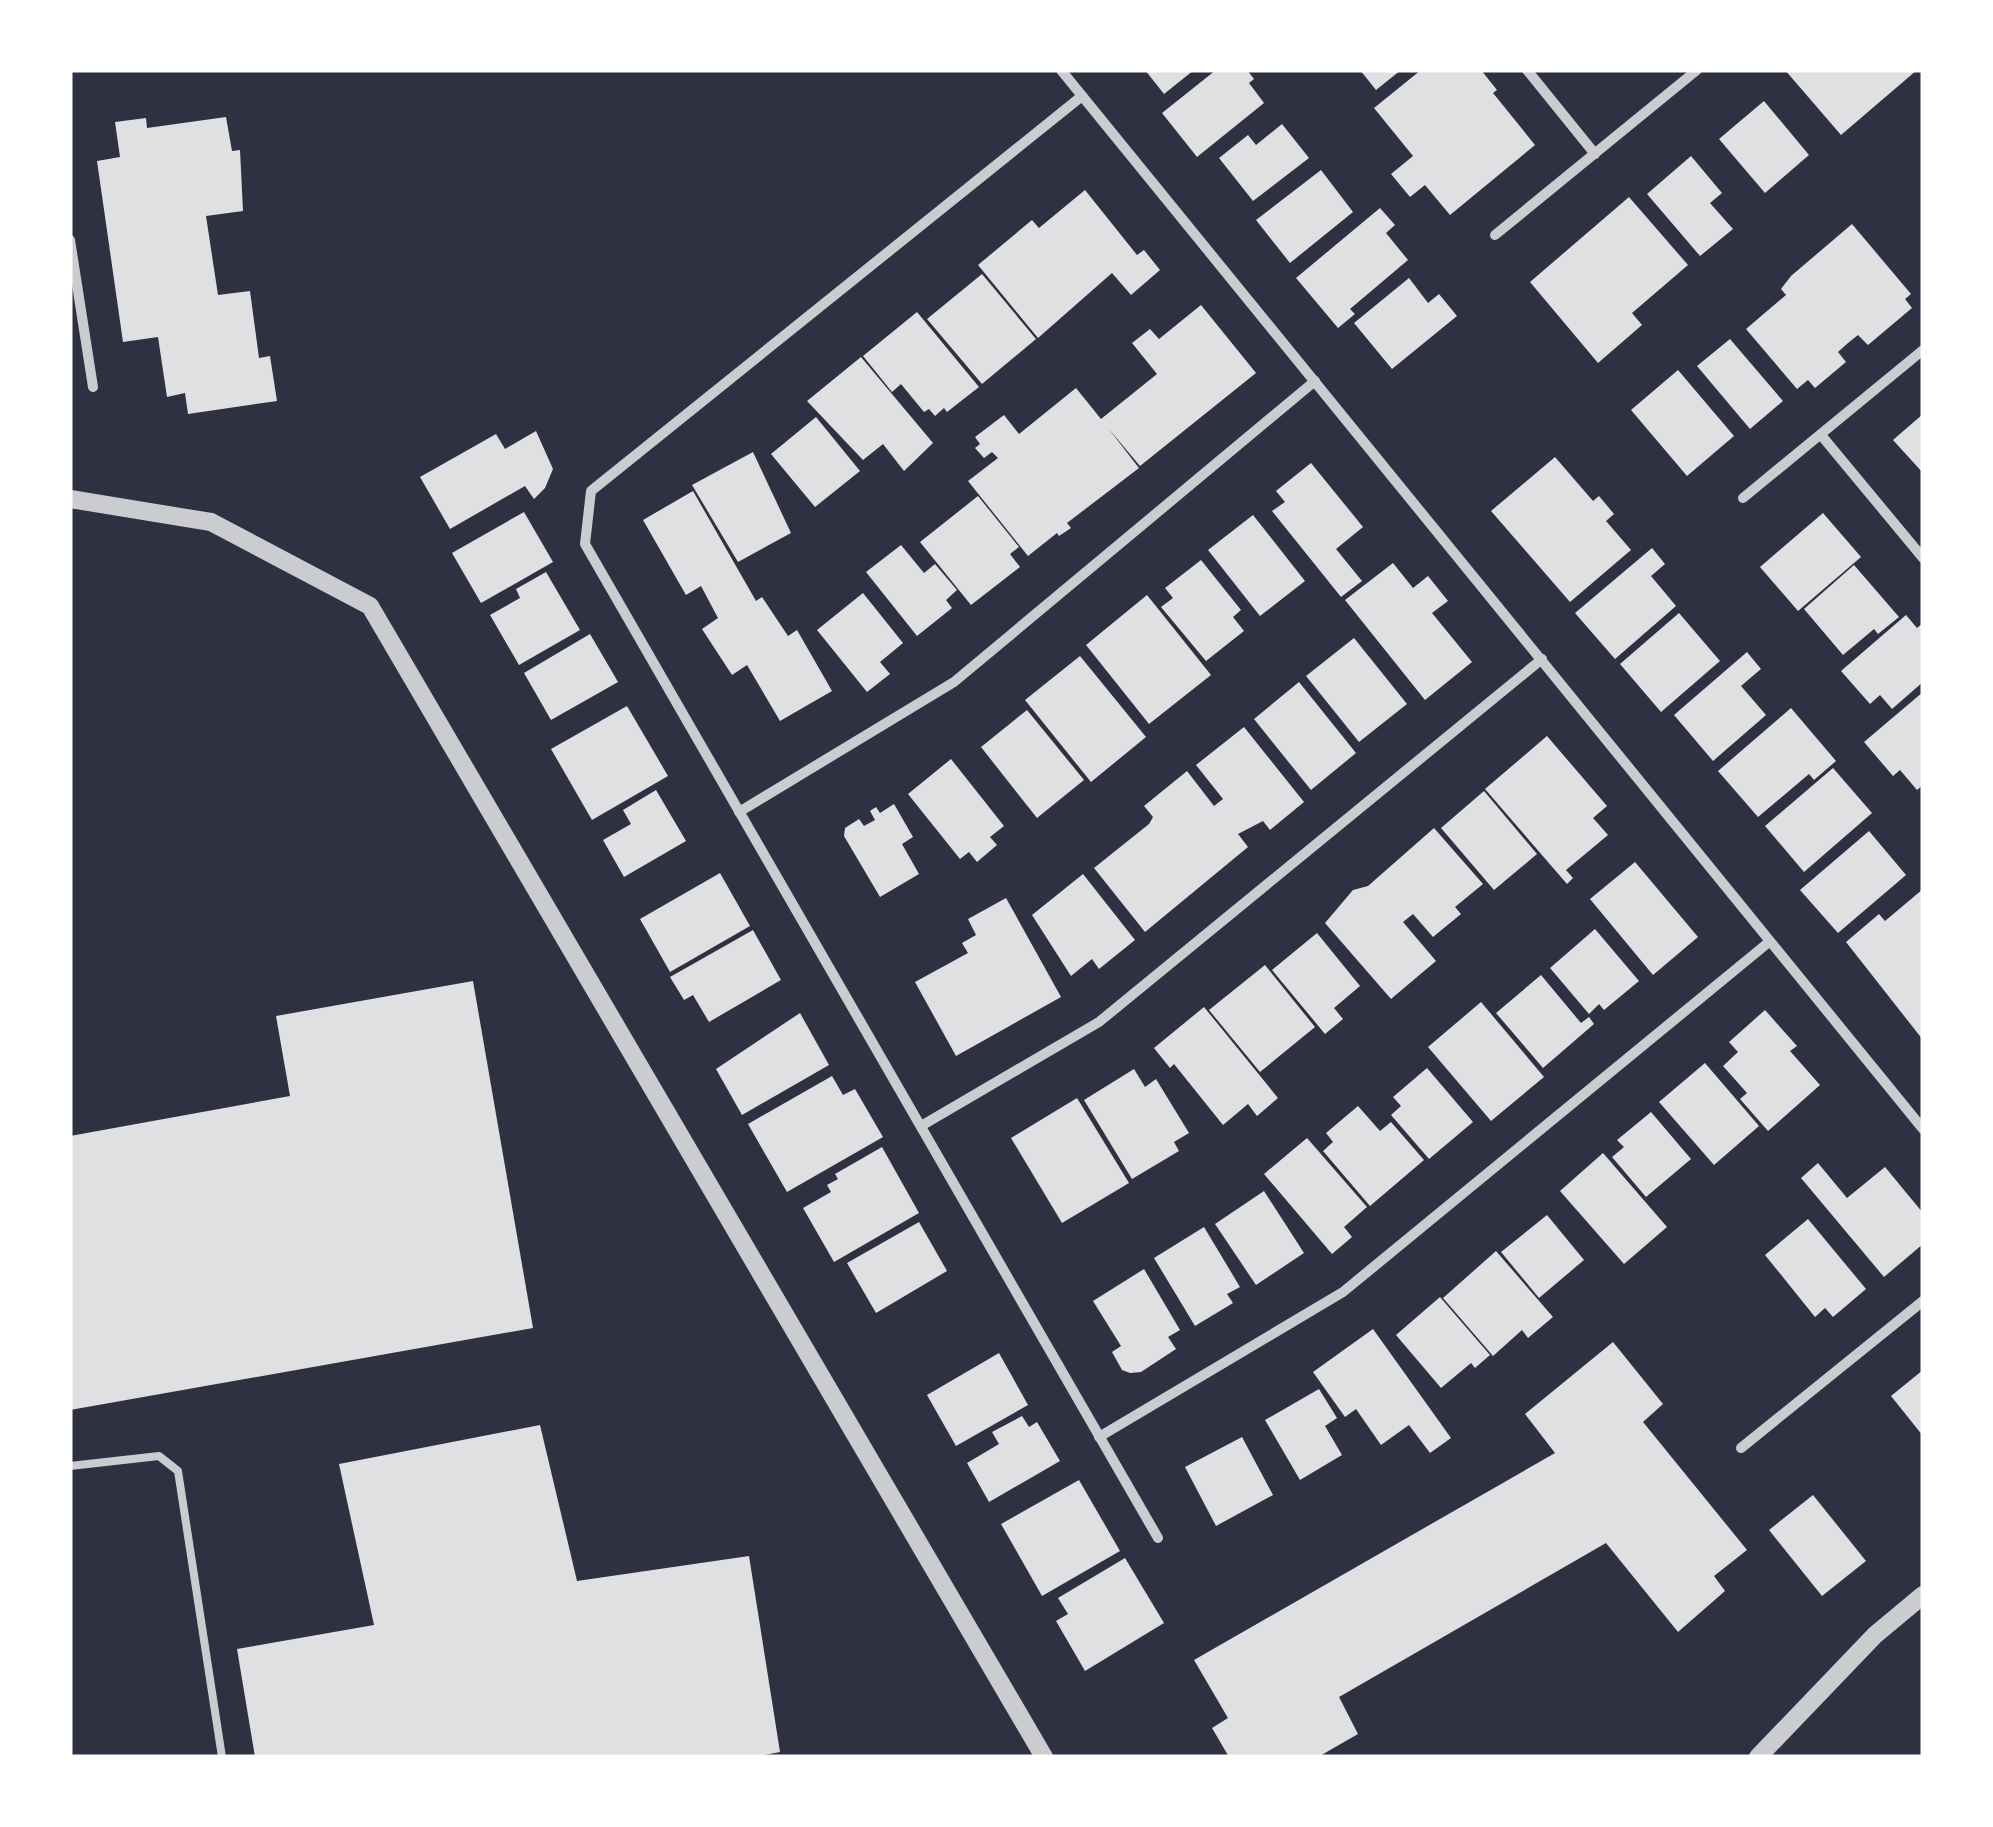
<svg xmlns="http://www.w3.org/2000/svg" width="1993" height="1827" viewBox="0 0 1993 1827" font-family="Commissioner,sans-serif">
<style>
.building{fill:#e0e0e3}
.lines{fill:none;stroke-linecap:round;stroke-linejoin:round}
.service{stroke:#caccd0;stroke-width:8}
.minor{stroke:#caccd0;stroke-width:10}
.tertiary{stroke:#caccd0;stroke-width:18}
</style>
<rect width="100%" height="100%" fill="#2d3142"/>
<g class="building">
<polygon points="1145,70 1194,70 1164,94"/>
<polygon points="1216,70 1247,70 1254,79 1249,83 1264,103 1197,157 1162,113"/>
<polygon points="1360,70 1401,70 1376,90"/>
<polygon points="1421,70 1481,70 1497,90 1493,93 1535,145 1450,215 1425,185 1410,197 1391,174 1413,156 1374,108"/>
<polygon points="1785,70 1917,70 1841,135"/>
<polygon points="1764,101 1809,155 1765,193 1719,139"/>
<polygon points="226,117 232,151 240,150 243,211 206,216 218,295 250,291 259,358 270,356 277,401 188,414 185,393 167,397 158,337 123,342 97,161 120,157 115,122 146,118 147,128"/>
<polygon points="1282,124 1309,158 1253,201 1219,158 1248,135 1256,145"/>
<polygon points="1691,156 1722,193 1710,203 1733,229 1700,256 1647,194"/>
<polygon points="1321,170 1353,212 1290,263 1256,220"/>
<polygon points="1085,190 1137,255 1144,250 1160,270 1131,295 1112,273 1038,338 978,265 1032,220 1039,228"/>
<polygon points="1629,197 1688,265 1632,313 1642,325 1598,363 1530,282"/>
<polygon points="1380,208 1395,225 1386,233 1408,260 1350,309 1355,314 1338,328 1296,278"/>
<polygon points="1852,224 1911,294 1905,299 1912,308 1868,345 1858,335 1848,343 1838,352 1846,362 1815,388 1808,380 1797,389 1746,329 1786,295 1781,289 1791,276"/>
<polygon points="982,274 1036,339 982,384 927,319"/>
<polygon points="1409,278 1428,303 1439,294 1457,316 1392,369 1354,323"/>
<polygon points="1201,305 1256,373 1140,466 1108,428 1139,468 1067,523 1071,528 1059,536 1057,533 1028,556 968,481 998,458 992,452 984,458 975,448 980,444 975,437 1004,415 1019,434 1076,388 1101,419 1157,374 1132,343 1150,329 1159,339"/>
<polygon points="917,312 979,387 947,412 944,408 935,416 929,409 924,412 901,384 892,392 863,356"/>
<polygon points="1730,339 1783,401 1750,429 1697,366"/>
<polygon points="861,357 933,443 904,471 883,444 863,460 807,401"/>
<polygon points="1678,370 1734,436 1687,476 1631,410"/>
<polygon points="1923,414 1923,473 1893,440"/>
<polygon points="816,417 860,471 815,507 771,454"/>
<polygon points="536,431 553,469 545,488 534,499 525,486 450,529 420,477 496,434 505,449"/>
<polygon points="753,452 791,533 738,562 692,485"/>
<polygon points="1555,457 1593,501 1599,496 1614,514 1606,521 1631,550 1570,602 1491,511"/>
<polygon points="1311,463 1363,527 1336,549 1362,581 1341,597 1272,511 1285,502 1276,491"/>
<polygon points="693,491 756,601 762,597 788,636 797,630 832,691 780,721 747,665 732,675 702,629 718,618 701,586 686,595 643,520"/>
<polygon points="978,496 1019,547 1010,554 1020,567 971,605 920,542"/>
<polygon points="524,512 553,562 481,603 452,553"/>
<polygon points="1823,513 1861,557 1798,611 1760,567"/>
<polygon points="1253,515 1305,581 1260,616 1208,550"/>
<polygon points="901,545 924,573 935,564 957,590 946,600 952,608 917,636 866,572"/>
<polygon points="1652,548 1665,564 1651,576 1676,606 1615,659 1575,613"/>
<polygon points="1201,560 1241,610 1233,617 1244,631 1206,661 1161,607 1173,598 1165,588"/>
<polygon points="1393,563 1413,588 1428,576 1448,601 1432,613 1472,662 1425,700 1345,600"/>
<polygon points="1854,565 1899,617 1878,634 1874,629 1843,655 1804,609"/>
<polygon points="546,572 580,630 519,665 490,615 520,598 516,589"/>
<polygon points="863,593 903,643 880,662 890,674 867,692 817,630"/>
<polygon points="1147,595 1211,675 1149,724 1086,645"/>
<polygon points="1679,613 1720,661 1661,712 1620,664"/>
<polygon points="1906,615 1917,628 1923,623 1923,682 1892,709 1880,695 1870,704 1841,671"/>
<polygon points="590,634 618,682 551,720 524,673"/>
<polygon points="1354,638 1407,704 1359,742 1306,676"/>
<polygon points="1747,652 1761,669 1741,686 1766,715 1713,761 1674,715"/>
<polygon points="1080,656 1146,737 1091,782 1025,700"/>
<polygon points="1299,682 1356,753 1311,790 1254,719"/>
<polygon points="1923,692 1923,785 1917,790 1900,770 1893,776 1864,742"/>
<polygon points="627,706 668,776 592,820 551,749"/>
<polygon points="1791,708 1836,761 1814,780 1809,774 1758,817 1718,771"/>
<polygon points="1027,710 1084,780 1037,818 981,747"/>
<polygon points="1244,727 1304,802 1270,830 1263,821 1238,834 1248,847 1145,932 1094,868 1149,824 1153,817 1144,806 1187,771 1214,806 1223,799 1196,765"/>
<polygon points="1547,736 1607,806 1593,818 1608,835 1566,870 1573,878 1567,884 1485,789"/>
<polygon points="951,759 1004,826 990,837 997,845 977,862 969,852 960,859 908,794"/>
<polygon points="1833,768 1872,813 1804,872 1765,826"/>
<polygon points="656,790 686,841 624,877 603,840 631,824 623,810"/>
<polygon points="1484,791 1537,854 1494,890 1441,828"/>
<polygon points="894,804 913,837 902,844 919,874 880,897 844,836 845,828 859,819 864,826 875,820 870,811 876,807 880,813"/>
<polygon points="1434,828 1483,884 1455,907 1461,914 1433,937 1413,914 1403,922 1436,961 1391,999 1325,923 1353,890 1368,886"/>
<polygon points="1869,831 1906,875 1838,933 1800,890"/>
<polygon points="1635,862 1698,937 1653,975 1590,899"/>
<polygon points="720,873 750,926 670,972 640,919"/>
<polygon points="1083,874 1135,940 1099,969 1092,959 1071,976 1032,915"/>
<polygon points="1923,889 1923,1040 1846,942 1879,914 1885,921"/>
<polygon points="1006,898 1061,997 956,1056 915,982 968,953 962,943 976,935 968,919"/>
<polygon points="1595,929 1639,981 1604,1010 1599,1004 1589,1014 1550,968"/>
<polygon points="753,930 781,980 709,1022 693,995 684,1000 670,977"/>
<polygon points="1317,933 1360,986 1334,1008 1343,1019 1325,1034 1272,970"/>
<polygon points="1265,965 1315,1027 1260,1072 1209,1010"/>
<polygon points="1541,975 1581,1023 1589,1017 1594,1024 1543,1068 1496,1013"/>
<polygon points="473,981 533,1328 70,1410 70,1136 290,1096 276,1016"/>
<polygon points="1481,1002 1544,1077 1491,1121 1428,1047"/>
<polygon points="1204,1007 1278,1098 1257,1116 1248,1104 1223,1125 1174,1064 1170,1068 1154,1048"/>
<polygon points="1765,1010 1797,1046 1790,1051 1820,1085 1768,1131 1740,1099 1747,1093 1723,1066 1738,1052 1729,1042"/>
<polygon points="800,1013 829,1065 742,1115 716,1069"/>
<polygon points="1705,1063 1759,1126 1714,1165 1659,1102"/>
<polygon points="1427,1068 1473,1122 1429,1159 1391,1115 1401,1106 1393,1097"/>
<polygon points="1134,1069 1145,1087 1156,1079 1189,1133 1174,1142 1179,1151 1132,1179 1084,1100"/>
<polygon points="832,1076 843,1095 855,1089 883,1137 787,1192 748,1124"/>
<polygon points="1077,1098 1129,1183 1062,1223 1011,1138"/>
<polygon points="1358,1106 1380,1131 1391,1122 1424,1160 1370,1206 1323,1151 1333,1142 1326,1133"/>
<polygon points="1651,1112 1691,1159 1646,1197 1612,1157 1624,1147 1617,1140"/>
<polygon points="1307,1138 1367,1207 1344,1227 1352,1237 1332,1254 1264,1174"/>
<polygon points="882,1147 919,1213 834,1262 803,1208 831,1192 827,1185 838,1179 835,1174"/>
<polygon points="1603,1153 1667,1227 1624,1264 1560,1191"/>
<polygon points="1818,1163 1847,1198 1885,1167 1923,1213 1923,1244 1884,1277 1801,1178"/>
<polygon points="1264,1191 1304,1253 1256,1285 1215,1224"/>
<polygon points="1547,1215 1584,1260 1539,1298 1501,1252"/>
<polygon points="1808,1219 1866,1289 1833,1317 1825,1308 1815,1317 1765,1255"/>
<polygon points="919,1222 947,1271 876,1313 847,1263"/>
<polygon points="1204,1227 1240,1287 1227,1294 1233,1303 1195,1326 1154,1258"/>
<polygon points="1496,1251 1553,1317 1528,1338 1522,1330 1493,1356 1443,1298"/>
<polygon points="1144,1269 1180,1330 1168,1337 1176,1349 1141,1372 1130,1373 1122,1370 1112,1352 1121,1346 1093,1301"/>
<polygon points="1440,1297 1490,1355 1475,1368 1471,1363 1441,1388 1396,1335"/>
<polygon points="1373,1329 1451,1438 1430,1453 1409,1425 1381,1445 1356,1409 1345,1417 1313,1372"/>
<polygon points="1613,1342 1663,1404 1643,1422 1747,1550 1714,1576 1725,1591 1678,1632 1606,1543 1339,1697 1358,1734 1318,1757 1229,1757 1212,1728 1228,1718 1194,1660 1555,1453 1525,1414"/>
<polygon points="999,1353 1028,1405 956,1446 927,1395"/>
<polygon points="1923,1370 1923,1436 1891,1396"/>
<polygon points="1319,1389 1337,1418 1325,1426 1342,1455 1300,1480 1265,1420"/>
<polygon points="1022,1416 1029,1427 1037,1422 1060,1461 989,1502 967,1463 999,1444 992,1432"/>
<polygon points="540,1425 577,1581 749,1556 780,1752 754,1757 255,1757 237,1649 374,1625 339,1464"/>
<polygon points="1242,1437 1273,1495 1216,1526 1185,1467"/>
<polygon points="1079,1480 1120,1551 1042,1596 1001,1524"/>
<polygon points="1813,1495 1866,1561 1822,1596 1769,1530"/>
<polygon points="1125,1558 1164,1623 1085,1671 1056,1621 1068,1614 1058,1598"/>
</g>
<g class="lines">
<polyline class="service" points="70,1466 159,1456 178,1471 222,1757"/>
<g class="minor">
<polyline points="1061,70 1923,1129"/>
<polyline points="1527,70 1595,154"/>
<polyline points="1082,96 591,491 585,544 1158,1538"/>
<polyline points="1495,235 1697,70"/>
<polyline points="70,240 93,387"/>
<polyline points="1821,435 1923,558"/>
<polyline points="1743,498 1923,350"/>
<polyline points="739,812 954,682 1315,381"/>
<polyline points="921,1126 1099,1022 1542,659"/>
<polyline points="1099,1437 1343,1292 1769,942"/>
<polyline points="1741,1448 1923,1301"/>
</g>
<g class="tertiary">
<polyline points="70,499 211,522 370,606 1044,1757"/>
<polyline points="1758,1757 1875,1635 1923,1595"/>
</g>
</g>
<rect width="1993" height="1827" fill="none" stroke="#ffffff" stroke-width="145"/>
</svg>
